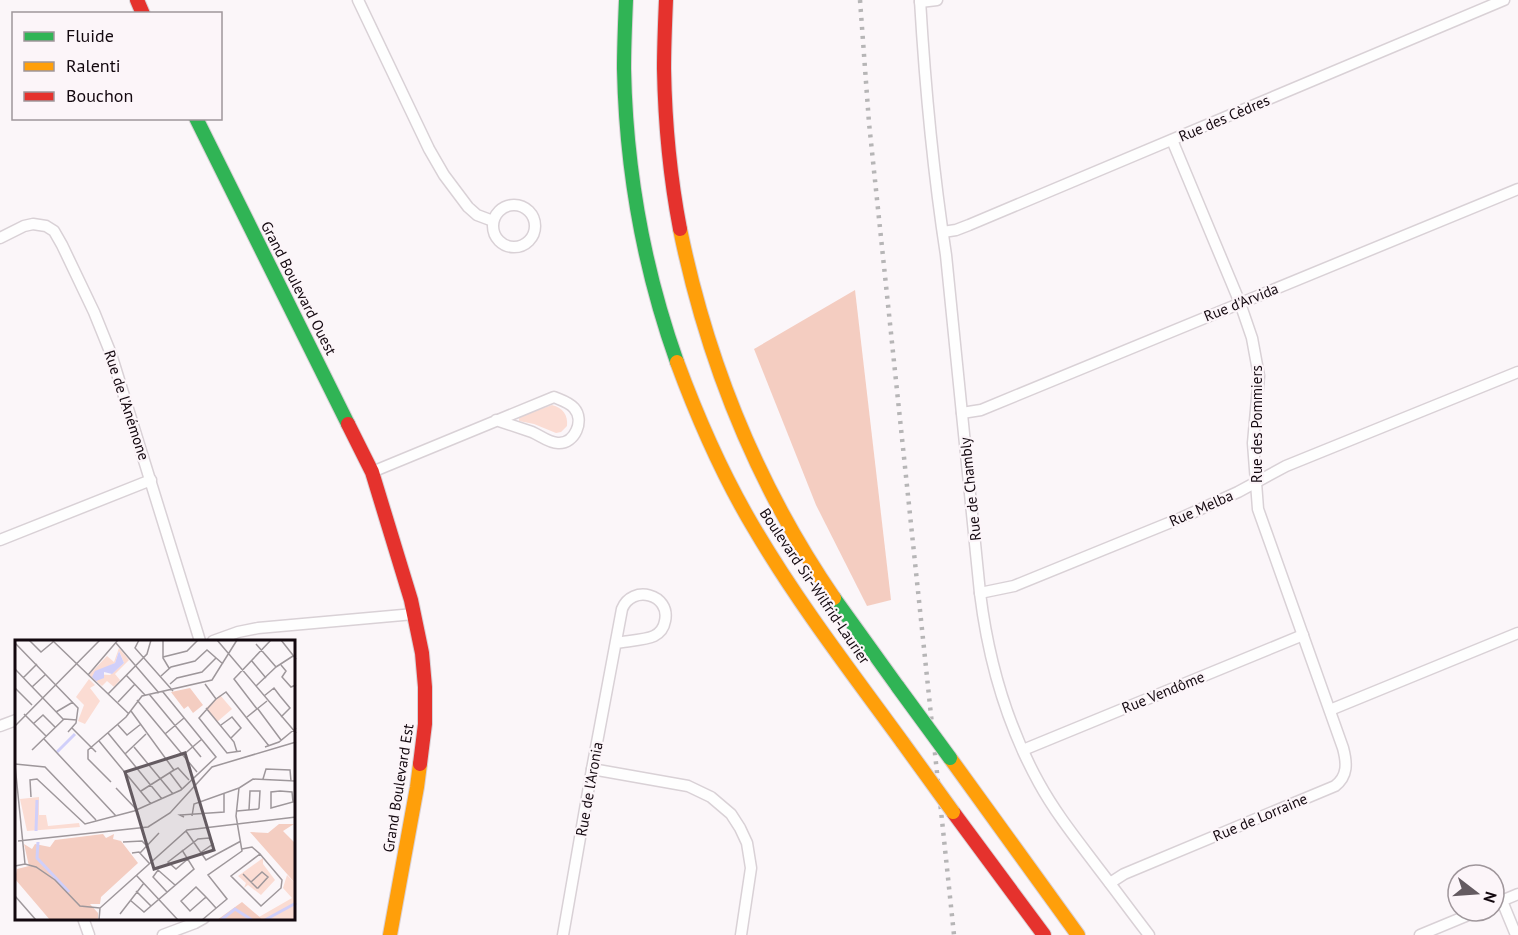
<svg xmlns="http://www.w3.org/2000/svg" width="1518" height="935" viewBox="0 0 1518 935" font-family="'PT Sans',sans-serif">
<style>
.green{fill:#fbdcd3}
.forest{fill:#f4cdc1}
.lines{fill:none;stroke-linecap:round;stroke-linejoin:round}
.street-casing{stroke:#d9d1d6;stroke-width:13}
.fast-casing{stroke:#d9d1d6;stroke-width:16}
.slow-casing{stroke:#d9d1d6;stroke-width:16}
.jam-casing{stroke:#d9d1d6;stroke-width:16}
.street{stroke:#fefefe;stroke-width:10}
.fast{stroke:#30b455;stroke-width:14}
.slow{stroke:#ff9f0a;stroke-width:14}
.jam{stroke:#e5322d;stroke-width:14}
.rail{stroke:#b6b5b6;stroke-width:4.5;stroke-dasharray:3 6;stroke-linecap:butt}
.fast-bridge-casing{stroke:#d9d1d6;stroke-width:16;stroke-linecap:butt}
.slow-bridge-casing{stroke:#d9d1d6;stroke-width:16;stroke-linecap:butt}
.fast-bridge{stroke:#30b455;stroke-width:14}
.slow-bridge{stroke:#ff9f0a;stroke-width:14}
.labels{text-anchor:middle;dominant-baseline:central;stroke-width:4.5;stroke-linejoin:round;paint-order:stroke}
.street-label{font-size:15px;fill:#13080f;stroke:#fcf5f9}
.inset-river{fill:none;stroke:#d0cffa;stroke-width:3}
.inset-road{fill:none;stroke:#9e979b;stroke-width:1.5}
.view{fill:#645b61;fill-opacity:0.15;stroke:#645b61;stroke-width:3}
.inset-edge{fill:none;stroke:#13080f;stroke-width:3}
</style>
<rect width="100%" height="100%" fill="#fbf6f9"/>
<path class="green" d="M 552,405 C 563,408 568,415 567,426 L 561,432 L 556,433 L 534,424 L 519,421 L 519,417 Z"/>
<polygon class="forest" points="855,290 891,600 867,606 816,505 754,349"/>
<g class="lines">
<defs>
<g id="street">
<polyline points="358,0 429,149 444,175 468,207 477,215 493,221"/>
<path d="M 920,0 C 925,85 933,171 946,255 L 980,593 C 988,658 1007,725 1039,783 C 1056,814 1078,841 1099,869 C 1116,891 1132,913 1149,935"/>
<polyline points="920,2 937,0"/>
<circle cx="514" cy="226" r="21"/>
<polyline points="943,232 956,230 969,225 1504,0"/>
<polyline points="0,238 24,226 33,224 46,226 54,231 62,245 94,312 111,354 200,641"/>
<polyline points="962,413 981,410 1518,189"/>
<path d="M 372,472 L 554,397 C 561,400 569,402 574,408 C 585,420 575,444 558,443 C 549,443 541,436 532,432 C 520,428 508,424 496,420"/>
<polyline points="0,540 151,480"/>
<polyline points="980,593 1014,586 1181,518 1238,492 1286,466 1518,372"/>
<polyline points="213,641 238,632 258,628 414,614"/>
<polyline points="1330,710 1518,633"/>
<polyline points="0,726 16,720"/>
<polyline points="1023,750 1303,635"/>
<polyline points="592,769 688,786 711,797 731,814 740,828 747,843 751,868 741,935"/>
<path d="M 1110,883 L 1124,874 L 1335,786 C 1348,776 1347,763 1343,748 L 1258,509 L 1253,443 L 1259,376 L 1252,338 L 1240,303 L 1172,140"/>
<polyline points="1502,901 1516,935"/>
<polyline points="1494,904 1518,894"/>
<polyline points="83,918 89,935"/>
<polyline points="163,935 195,923 204,918"/>
<path d="M 563,935 L 592,769 L 622,609 C 632,584 671,594 665,621 C 664,627 660,633 654,636 C 646,640 626,641 616,643"/>
<polyline points="1420,935 1478,911"/>
</g>
<g id="fast">
<path d="M 626,0 C 625,23 624,46 624,69 C 626,168 644,269 677,362"/>
<polyline points="196,118 348,424"/>
<polyline points="834,598 898,687"/>
</g>
<g id="slow">
<path d="M 680,229 C 707,361 758,487 834,598"/>
<path d="M 677,362 C 698,419 723,476 754,528 C 798,603 852,673 903,743"/>
<polyline points="950,758 1078,935"/>
<polyline points="390,935 417,787 420,764"/>
</g>
<g id="jam">
<polyline points="137,0 143,14"/>
<path d="M 666,0 C 665,23 664,46 664,69 C 665,123 670,177 680,229"/>
<polyline points="348,424 372,472 411,600 422,653 425,687 425,724 420,764"/>
<polyline points="953,812 1044,935"/>
</g>
</defs>
<use href="#street" class="street-casing"/>
<use href="#fast" class="fast-casing"/>
<use href="#slow" class="slow-casing"/>
<use href="#jam" class="jam-casing"/>
<use href="#street" class="street"/>
<use href="#fast" class="fast"/>
<use href="#slow" class="slow"/>
<use href="#jam" class="jam"/>
<polyline class="rail" points="860,0 869,123 954,935"/>
<defs>
<polyline id="fast-bridge" points="898,687 950,758"/>
<polyline id="slow-bridge" points="903,743 953,812"/>
</defs>
<use href="#fast-bridge" class="fast-bridge-casing"/>
<use href="#slow-bridge" class="slow-bridge-casing"/>
<use href="#fast-bridge" class="fast-bridge"/>
<use href="#slow-bridge" class="slow-bridge"/>
</g>
<g class="labels">
<g class="street-label">
<text transform="translate(1224 118) rotate(-23)">Rue des Cèdres</text>
<text transform="translate(299 288) rotate(63)">Grand Boulevard Ouest</text>
<text transform="translate(1241 302) rotate(-22)">Rue d'Arvida</text>
<text transform="translate(127 405) rotate(72)">Rue de l'Anémone</text>
<text transform="translate(1256 424) rotate(-90)">Rue des Pommiers</text>
<text transform="translate(970 489) rotate(-96)">Rue de Chambly</text>
<text transform="translate(1201 508) rotate(-24)">Rue Melba</text>
<text transform="translate(815 586) rotate(56)">Boulevard Sir-Wilfrid-Laurier</text>
<text transform="translate(1163 692) rotate(-22)">Rue Vendôme</text>
<text transform="translate(398 788) rotate(-81)">Grand Boulevard Est</text>
<text transform="translate(589 789) rotate(-80)">Rue de l'Aronia</text>
<text transform="translate(1260 817) rotate(-23)">Rue de Lorraine</text>
</g>
</g>
<g transform="translate(15 640)">
<rect width="280" height="280" fill="#fbf6f9"/>
<path d="M 104,8 L 114,20 L 100,34 L 105,40 L 99,47 L 92,41 L 87,46 L 74,35 L 92,16 L 99,22 ZM 104,11 L 109,23 L 95,35 L 79,34 L 100,23 ZM 74,39 L 80,45 L 75,48 L 85,61 L 70,84 L 63,81 L 69,65 L 61,57 ZM 205,55 L 217,69 L 202,82 L 191,68 ZM 24,157 L 24,175 L 31,175 L 33,186 L 64,183 L 65,187 L 12,191 L 5,159 ZM 248,218 L 248,224 L 260,240 L 246,255 L 233,245 L 229,248 L 231,243 L 223,236 ZM 272,235 L 280,243 L 280,280 L 247,279 L 244,277 L 277,258 L 268,248 Z" fill="#fbdcd3" fill-rule="evenodd"/>
<path d="M 175,48 L 188,65 L 178,73 L 173,66 L 169,69 L 156,52 ZM 264,184 L 279,184 L 268,191 L 280,203 L 280,243 L 235,192 L 253,193 ZM 88,194 L 91,198 L 99,194 L 98,199 L 106,201 L 123,223 L 86,257 L 85,264 L 75,264 L 83,273 L 83,280 L 35,280 L 0,239 L 2,229 L 14,226 L 9,204 L 17,209 L 20,204 L 35,207 L 40,200 ZM 227,262 L 247,279 L 258,280 L 202,280 Z" fill="#f4cdc1"/>
<path d="M 104,11 L 109,23 L 97,34 L 89,32 L 89,38 L 81,41 L 77,37 L 80,31 L 100,23 Z" fill="#d0cffa"/>
<path class="inset-river" d="M 42,112 L 60,94M 21,191 L 22,160M 23,202 L 22,218 L 54,252M 206,280 L 220,269 L 237,280M 250,280 L 281,263"/>
<path class="inset-road" d="M 14,0 L 26,12 L 38,2M 37,0 L 114,74M 124,0 L 120,8 L 158,51M 148,0 L 148,18 L 154,28M 202,0 L 281,93M 266,0 L 281,19M 0,3 L 63,68 L 61,83 L 53,92M 101,3 L 144,53M 148,17 L 172,11 L 183,0M 236,20 L 251,38M 266,25 L 271,31 L 267,37 L 276,47 L 281,45M 261,27 L 278,16M 0,29 L 48,79M 73,35 L 103,0M 111,35 L 130,55M 146,36 L 156,27 L 180,21 L 192,10 L 208,24M 8,38 L 22,24M 155,44 L 162,38 L 187,32 L 201,18M 190,44 L 201,59 L 211,52 L 254,106M 241,46 L 261,27 L 241,4M 17,47 L 31,34M 0,48 L 17,65M 93,54 L 132,14 L 136,0M 134,54 L 186,117M 249,56 L 259,48 L 265,56 L 275,68 L 266,77M 201,59 L 184,78 L 212,113 L 226,111M 122,60 L 182,132M 103,62 L 120,44M 191,68 L 219,102 L 222,112M 242,69 L 219,39 L 256,0M 243,69 L 266,100M 116,71 L 159,130M 41,72 L 58,62M 9,74 L 31,96M 232,77 L 252,61M 18,84 L 28,75 L 40,87M 103,85 L 112,95 L 126,84M 206,85 L 217,77 L 226,88 L 216,98M 0,86 L 85,0M 57,88 L 81,112M 93,93 L 147,159M 150,94 L 169,78M 29,99 L 101,176M 84,101 L 136,164M 119,107 L 158,154M 250,107 L 264,102 L 281,88M 17,110 L 49,79 L 62,80M 110,114 L 131,94M 168,115 L 187,99M 0,124 L 30,127 L 81,180M 0,125 L 10,224M 159,130 L 163,128 L 174,140M 155,133 L 167,149M 248,139 L 251,129 L 275,130 L 276,141M 96,142 L 73,119 L 73,110 L 111,77 L 127,56 L 197,40 L 222,0M 101,148 L 122,170M 126,151 L 159,130M 265,151 L 277,152 L 278,162 L 256,168 L 256,152 ZM 16,157 L 15,140 L 22,139 L 70,184 L 119,171 L 166,150 L 201,117 L 148,52M 221,171 L 222,171 L 243,169 L 244,168 L 245,151 L 235,151 L 234,170M 177,176 L 179,164 L 224,148M 169,177 L 165,175 L 209,172 L 209,153M 171,191 L 191,220 L 226,201M 3,201 L 133,187 L 155,173 L 197,127 L 281,102M 108,202 L 127,201 L 132,206M 227,209 L 237,207 L 245,214 L 216,236 L 246,266 L 266,248 L 267,240 L 245,214M 117,213 L 124,212 L 134,223M 125,213 L 144,193M 174,218 L 161,229 L 153,222 L 183,199 L 194,198 L 198,204 L 185,213M 0,226 L 10,224 L 21,227 L 40,240 L 65,266 L 85,268M 228,234 L 242,248 L 243,248 L 253,237 L 247,232 L 236,242M 121,235 L 163,280M 121,251 L 136,266M 152,252 L 138,237 L 143,230 L 160,245M 0,256 L 21,280M 191,257 L 175,271 L 166,261 L 181,247 L 191,257 L 201,268M 115,260 L 129,272 L 179,229 L 167,210M 105,274 L 129,243M 84,280 L 85,268 L 172,190 L 281,177M 187,280 L 212,259 L 193,235 L 227,211 L 221,176 L 224,148 L 238,139 L 281,141"/>
<path class="view" d="M 170,113 L 199,210 L 139,229 L 110,132 Z"/>
<rect width="280" height="280" class="inset-edge"/>
</g>
<rect x="12" y="12" width="210" height="108" fill="#fcf5f9" stroke="#9f969b" stroke-width="1.5"/>
<rect x="24" y="32" width="30" height="9" fill="#30b455" stroke="#9f969b" stroke-width="1.5"/>
<text x="66" y="42" font-size="18" fill="#13080f">Fluide</text>
<rect x="24" y="62" width="30" height="9" fill="#ff9f0a" stroke="#9f969b" stroke-width="1.5"/>
<text x="66" y="72" font-size="18" fill="#13080f">Ralenti</text>
<rect x="24" y="92" width="30" height="9" fill="#e5322d" stroke="#9f969b" stroke-width="1.5"/>
<text x="66" y="102" font-size="18" fill="#13080f">Bouchon</text>
<g transform="translate(1476 893) rotate(107)"><circle r="28" fill="#fcf5f9" stroke="#9f969b" stroke-width="1.5"/>
<path d="M0-4.5L10 22L0 15L-10 22Z" fill="#645b61"/>
<text y="-9" font-size="16" font-weight="bold" text-anchor="middle" fill="#13080f">N</text>
</g>
</svg>
